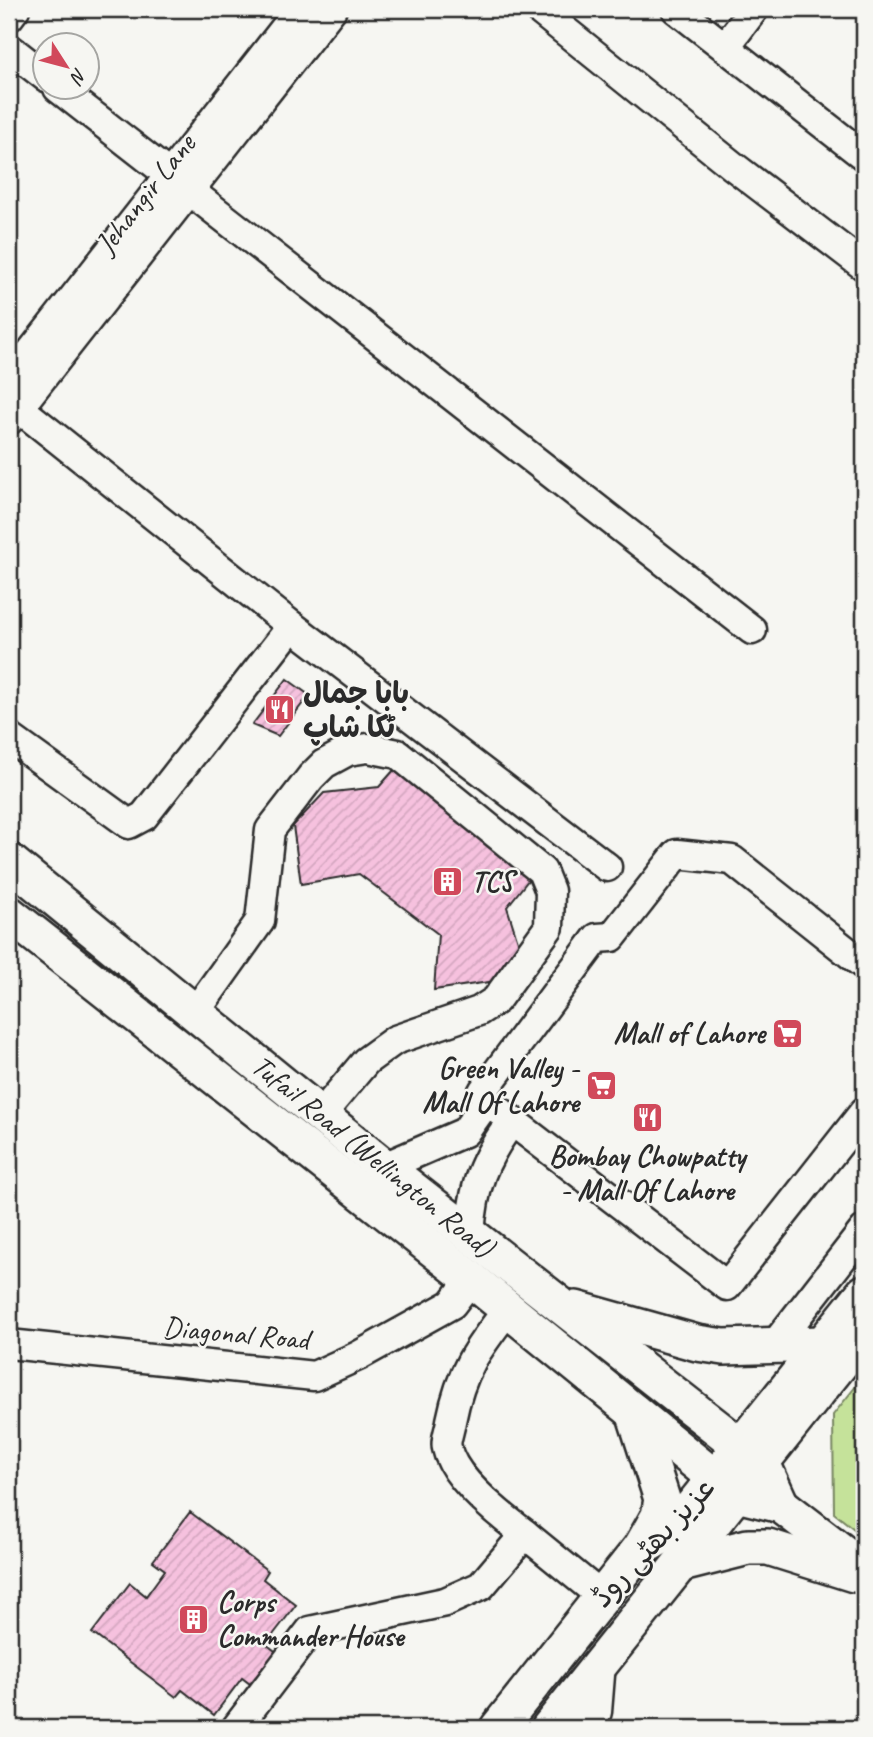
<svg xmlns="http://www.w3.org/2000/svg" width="873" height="1737" viewBox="0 0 873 1737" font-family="Caveat,'Playpen Sans Arabic',sans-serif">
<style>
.green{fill:#c5e29a;stroke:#788662;stroke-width:2}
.building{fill:url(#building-hatch);stroke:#2b2b2b;stroke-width:2}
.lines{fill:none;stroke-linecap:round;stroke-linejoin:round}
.minor-casing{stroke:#2b2b2b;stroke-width:33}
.major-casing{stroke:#2b2b2b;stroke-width:40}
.minor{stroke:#f6f6f2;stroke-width:28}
.major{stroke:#f6f6f2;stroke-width:35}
.labels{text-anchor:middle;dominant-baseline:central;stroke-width:5;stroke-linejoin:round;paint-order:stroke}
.street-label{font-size:30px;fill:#2b2b2b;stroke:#f6f6f2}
.poi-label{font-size:30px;font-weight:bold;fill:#2b2b2b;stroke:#f6f6f2;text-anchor:start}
</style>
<defs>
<pattern id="building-hatch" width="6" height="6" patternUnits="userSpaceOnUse" patternTransform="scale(1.75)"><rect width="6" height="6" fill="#f6c1de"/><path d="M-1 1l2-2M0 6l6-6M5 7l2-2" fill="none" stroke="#d3a6bf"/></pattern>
</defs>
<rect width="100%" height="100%" fill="#f6f6f2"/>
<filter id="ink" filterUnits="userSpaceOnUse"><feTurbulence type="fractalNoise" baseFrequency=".0143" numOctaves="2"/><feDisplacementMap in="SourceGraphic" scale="14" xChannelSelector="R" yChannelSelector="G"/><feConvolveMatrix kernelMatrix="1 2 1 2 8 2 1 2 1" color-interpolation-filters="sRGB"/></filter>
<g filter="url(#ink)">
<polygon class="green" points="864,1376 864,1537 834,1513 833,1415"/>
<g class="building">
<polygon points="287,679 309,695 278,736 252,725"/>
<polygon points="394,770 529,879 507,907 520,948 496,981 434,990 438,934 359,874 301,884 293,826 324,793 379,787"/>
<polygon points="190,1512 268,1571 263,1579 296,1605 266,1644 283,1657 258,1690 242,1678 214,1715 182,1690 176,1697 92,1633 130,1583 146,1596 165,1570 153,1561"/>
</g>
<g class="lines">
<defs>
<g id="minor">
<polyline points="538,9 733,166 864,266"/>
<polyline points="676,9 864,156"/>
<polyline points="9,17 15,9"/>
<polyline points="726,46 754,9"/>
<polyline points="9,48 46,77"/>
<polyline points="58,88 752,630"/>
<polyline points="9,380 300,9"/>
<polyline points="9,400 292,626 607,867"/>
<polyline points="9,420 332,9"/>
<polyline points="9,737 129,824 144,816 292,626"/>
<polyline points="864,965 732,860 677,854 612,937 597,938 483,1091 487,1101 512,1121 727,1286 864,1112"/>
<polyline points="196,1011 260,921 270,830 311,777 324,764 348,751 368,748 398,754 542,871 550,891 549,927 496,1000 479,1011 395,1040 366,1061 320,1116"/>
<polyline points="384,1167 465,1132 487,1101"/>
<path d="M 470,1235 C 473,1186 483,1160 512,1121"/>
<path d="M 508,1309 C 477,1349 461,1370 451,1421 C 450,1429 445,1441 447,1448 C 453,1478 501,1516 525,1534"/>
<polyline points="9,1344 314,1376 358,1356 452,1304 471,1279"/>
<polyline points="773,1347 864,1230"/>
<polyline points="236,1728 310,1631 445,1602 481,1586 525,1534 601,1596"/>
<polyline points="584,1728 597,1712 601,1663"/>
</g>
<g id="major">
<polyline points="9,861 384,1167 762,1463 781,1505"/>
<polyline points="9,914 471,1279 715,1478 737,1494 781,1505 864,1569"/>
<polyline points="576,1309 697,1343 724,1347 822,1344"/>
<polyline points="634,1412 662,1499 659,1516 642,1546"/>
<polyline points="681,1564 748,1547 768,1547 854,1574"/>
<polyline points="498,1728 640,1549 675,1528 864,1293"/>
<polyline points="549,1728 864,1334"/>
</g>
</defs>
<use href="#minor" class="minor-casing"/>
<use href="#major" class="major-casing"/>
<use href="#minor" class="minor"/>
<use href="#major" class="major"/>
</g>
</g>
<defs>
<symbol id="restaurant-square" viewBox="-11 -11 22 22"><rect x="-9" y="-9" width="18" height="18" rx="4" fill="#d1495b" stroke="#f6f6f2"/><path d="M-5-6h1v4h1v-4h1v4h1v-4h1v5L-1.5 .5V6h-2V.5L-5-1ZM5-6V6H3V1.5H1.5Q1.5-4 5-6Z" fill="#fff"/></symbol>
<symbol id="building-square" viewBox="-11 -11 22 22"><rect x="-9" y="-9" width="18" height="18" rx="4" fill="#d1495b" stroke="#f6f6f2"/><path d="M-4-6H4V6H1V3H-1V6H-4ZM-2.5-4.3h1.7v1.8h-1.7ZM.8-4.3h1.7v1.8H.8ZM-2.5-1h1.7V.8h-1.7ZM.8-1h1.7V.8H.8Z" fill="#fff"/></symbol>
<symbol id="supermarket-square" viewBox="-11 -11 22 22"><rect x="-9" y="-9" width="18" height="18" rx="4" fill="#d1495b" stroke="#f6f6f2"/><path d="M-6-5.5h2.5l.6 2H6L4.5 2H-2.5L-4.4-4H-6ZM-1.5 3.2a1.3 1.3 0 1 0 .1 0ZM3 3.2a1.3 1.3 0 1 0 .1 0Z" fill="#fff"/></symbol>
</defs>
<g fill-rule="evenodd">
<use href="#restaurant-square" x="262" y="692" width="35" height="35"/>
<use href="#building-square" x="430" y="864" width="35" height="35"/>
<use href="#supermarket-square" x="770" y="1016" width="35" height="35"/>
<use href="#supermarket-square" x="584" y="1068" width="35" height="35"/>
<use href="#restaurant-square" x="630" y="1100" width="35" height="35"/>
<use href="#building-square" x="176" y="1602" width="35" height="35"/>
</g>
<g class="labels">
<g class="street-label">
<text transform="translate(145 194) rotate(-52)">Jehangir Lane</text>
<text transform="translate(373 1156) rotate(39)">Tufail Road (Wellington Road)</text>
<text transform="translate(236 1333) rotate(5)">Diagonal Road</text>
<text transform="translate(653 1542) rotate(-47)">عزیز بھٹی روڈ</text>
</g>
<g class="poi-label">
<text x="303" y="693">بابا جمال<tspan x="303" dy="34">ٹکا شاپ</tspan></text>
<text x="471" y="881">TCS</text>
<text x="765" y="1033" text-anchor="end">Mall of Lahore</text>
<text x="579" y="1068" text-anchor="end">Green Valley -<tspan x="579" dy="34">Mall Of Lahore</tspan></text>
<text x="647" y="1156" text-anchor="middle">Bombay Chowpatty<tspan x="647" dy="34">- Mall Of Lahore</tspan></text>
<text x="217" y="1602">Corps<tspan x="217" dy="34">Commander House</tspan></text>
</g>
</g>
<rect width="873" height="1737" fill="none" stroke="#f6f6f2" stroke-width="35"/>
<rect x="18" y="18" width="838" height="1702" fill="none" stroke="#2b2b2b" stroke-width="2.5" filter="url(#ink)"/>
<g transform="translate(66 66) rotate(126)"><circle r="33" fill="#f6f6f2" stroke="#a5a5a2" stroke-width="2"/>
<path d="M0-5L12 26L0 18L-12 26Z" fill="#d1495b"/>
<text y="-10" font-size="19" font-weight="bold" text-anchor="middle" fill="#2b2b2b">N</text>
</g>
</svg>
